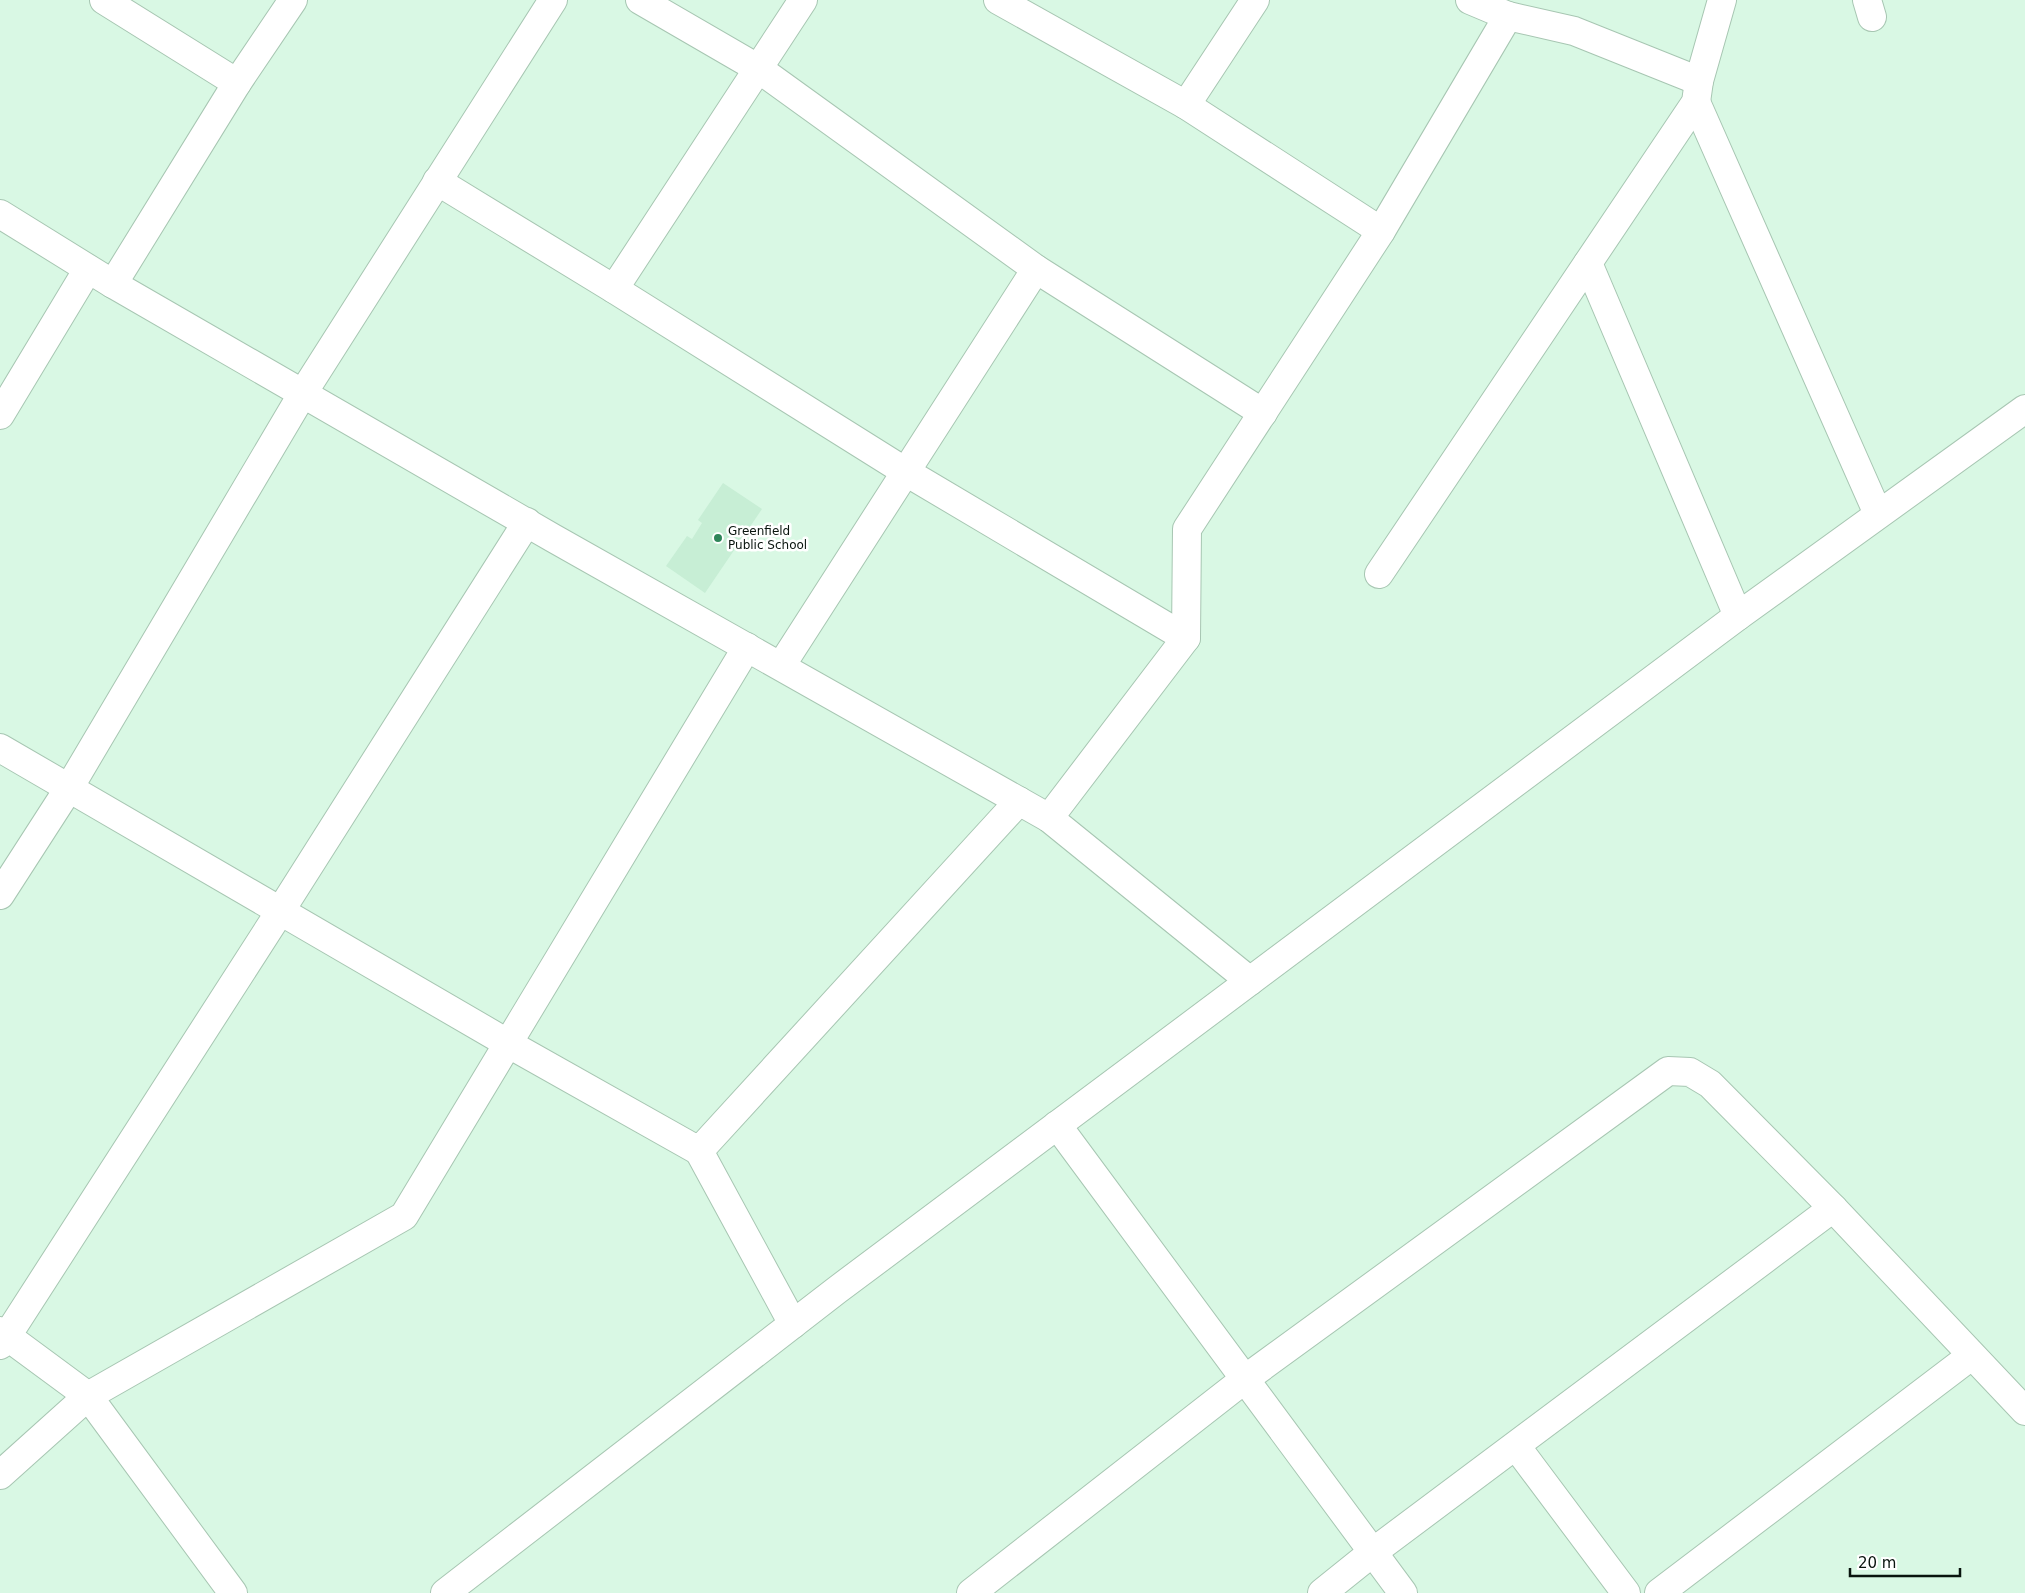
<svg xmlns="http://www.w3.org/2000/svg" width="2025" height="1593" viewBox="0 0 2025 1593" font-family="'DejaVu Sans',sans-serif">
<style>
.built{fill:#c7eed5}
.lines{fill:none;stroke-linecap:round;stroke-linejoin:round}
.minor-casing{stroke:#a7c6b2;stroke-width:30}
.minor{stroke:#fff;stroke-width:28}
.poi-dot{fill:#2f8559;stroke:#fff;stroke-width:2}
.labels{text-anchor:middle;dominant-baseline:central;stroke-width:5;stroke-linejoin:round;paint-order:stroke}
.poi-label{font-size:12px;fill:#09140e;stroke:#fff;text-anchor:start}
</style>
<rect width="100%" height="100%" fill="#d9f8e4"/>
<polygon class="built" points="723,483 762,509 705,593 666,566 687,536 692,539 702,523 698,520"/>
<g class="lines">
<defs>
<g id="minor">
<polyline points="104,0 237,83"/>
<polyline points="640,0 759,69 1036,269 1263,413"/>
<polyline points="998,0 1186,105 1381,231"/>
<polyline points="1470,0 1508,16"/>
<polyline points="1867,0 1872,17"/>
<polyline points="1696,102 1878,514"/>
<polyline points="1186,105 1255,0"/>
<polyline points="437,181 614,289 906,472 1186,638"/>
<polyline points="0,214 113,284 553,538 1049,818 1250,981"/>
<polyline points="1588,263 1738,616"/>
<polyline points="113,284 237,83 293,0"/>
<polyline points="614,289 803,0"/>
<polyline points="0,415 88,269"/>
<polyline points="1379,574 1696,102 1699,81 1722,0"/>
<polyline points="781,666 1036,269"/>
<polyline points="0,748 509,1044 699,1151 1019,801"/>
<polyline points="1049,818 1186,638 1187,529 1381,231 1508,16 1574,31 1699,81"/>
<polyline points="0,895 69,788 303,393 553,0"/>
<polyline points="1057,1125 1403,1593"/>
<polyline points="699,1151 793,1324"/>
<polyline points="0,1331 88,1396 233,1593"/>
<polyline points="0,1345 7,1336 281,910 527,522"/>
<polyline points="1516,1446 1626,1593"/>
<polyline points="0,1475 88,1396 404,1216 747,647"/>
<polyline points="445,1593 837,1290 1738,616 2025,409"/>
<polyline points="971,1593 1245,1379 1668,1071 1690,1072 1710,1084 1833,1208 2025,1411"/>
<polyline points="1322,1593 1373,1552 1833,1208"/>
<polyline points="1659,1593 1971,1356"/>
</g>
</defs>
<use href="#minor" class="minor-casing"/>
<use href="#minor" class="minor"/>
</g>
<circle class="poi-dot" cx="718" cy="538" r="5"/>
<g class="labels">
<g class="poi-label">
<text x="728" y="531">Greenfield<tspan x="728" dy="14">Public School</tspan></text>
</g>
</g>
<path d="M1850 1568v8h110v-8" fill="none" stroke="#09140e" stroke-width="2.5"/>
<text x="1858" y="1568" font-size="15" fill="#09140e" stroke="#ffffff" stroke-width="4" paint-order="stroke">20 m</text>
</svg>
